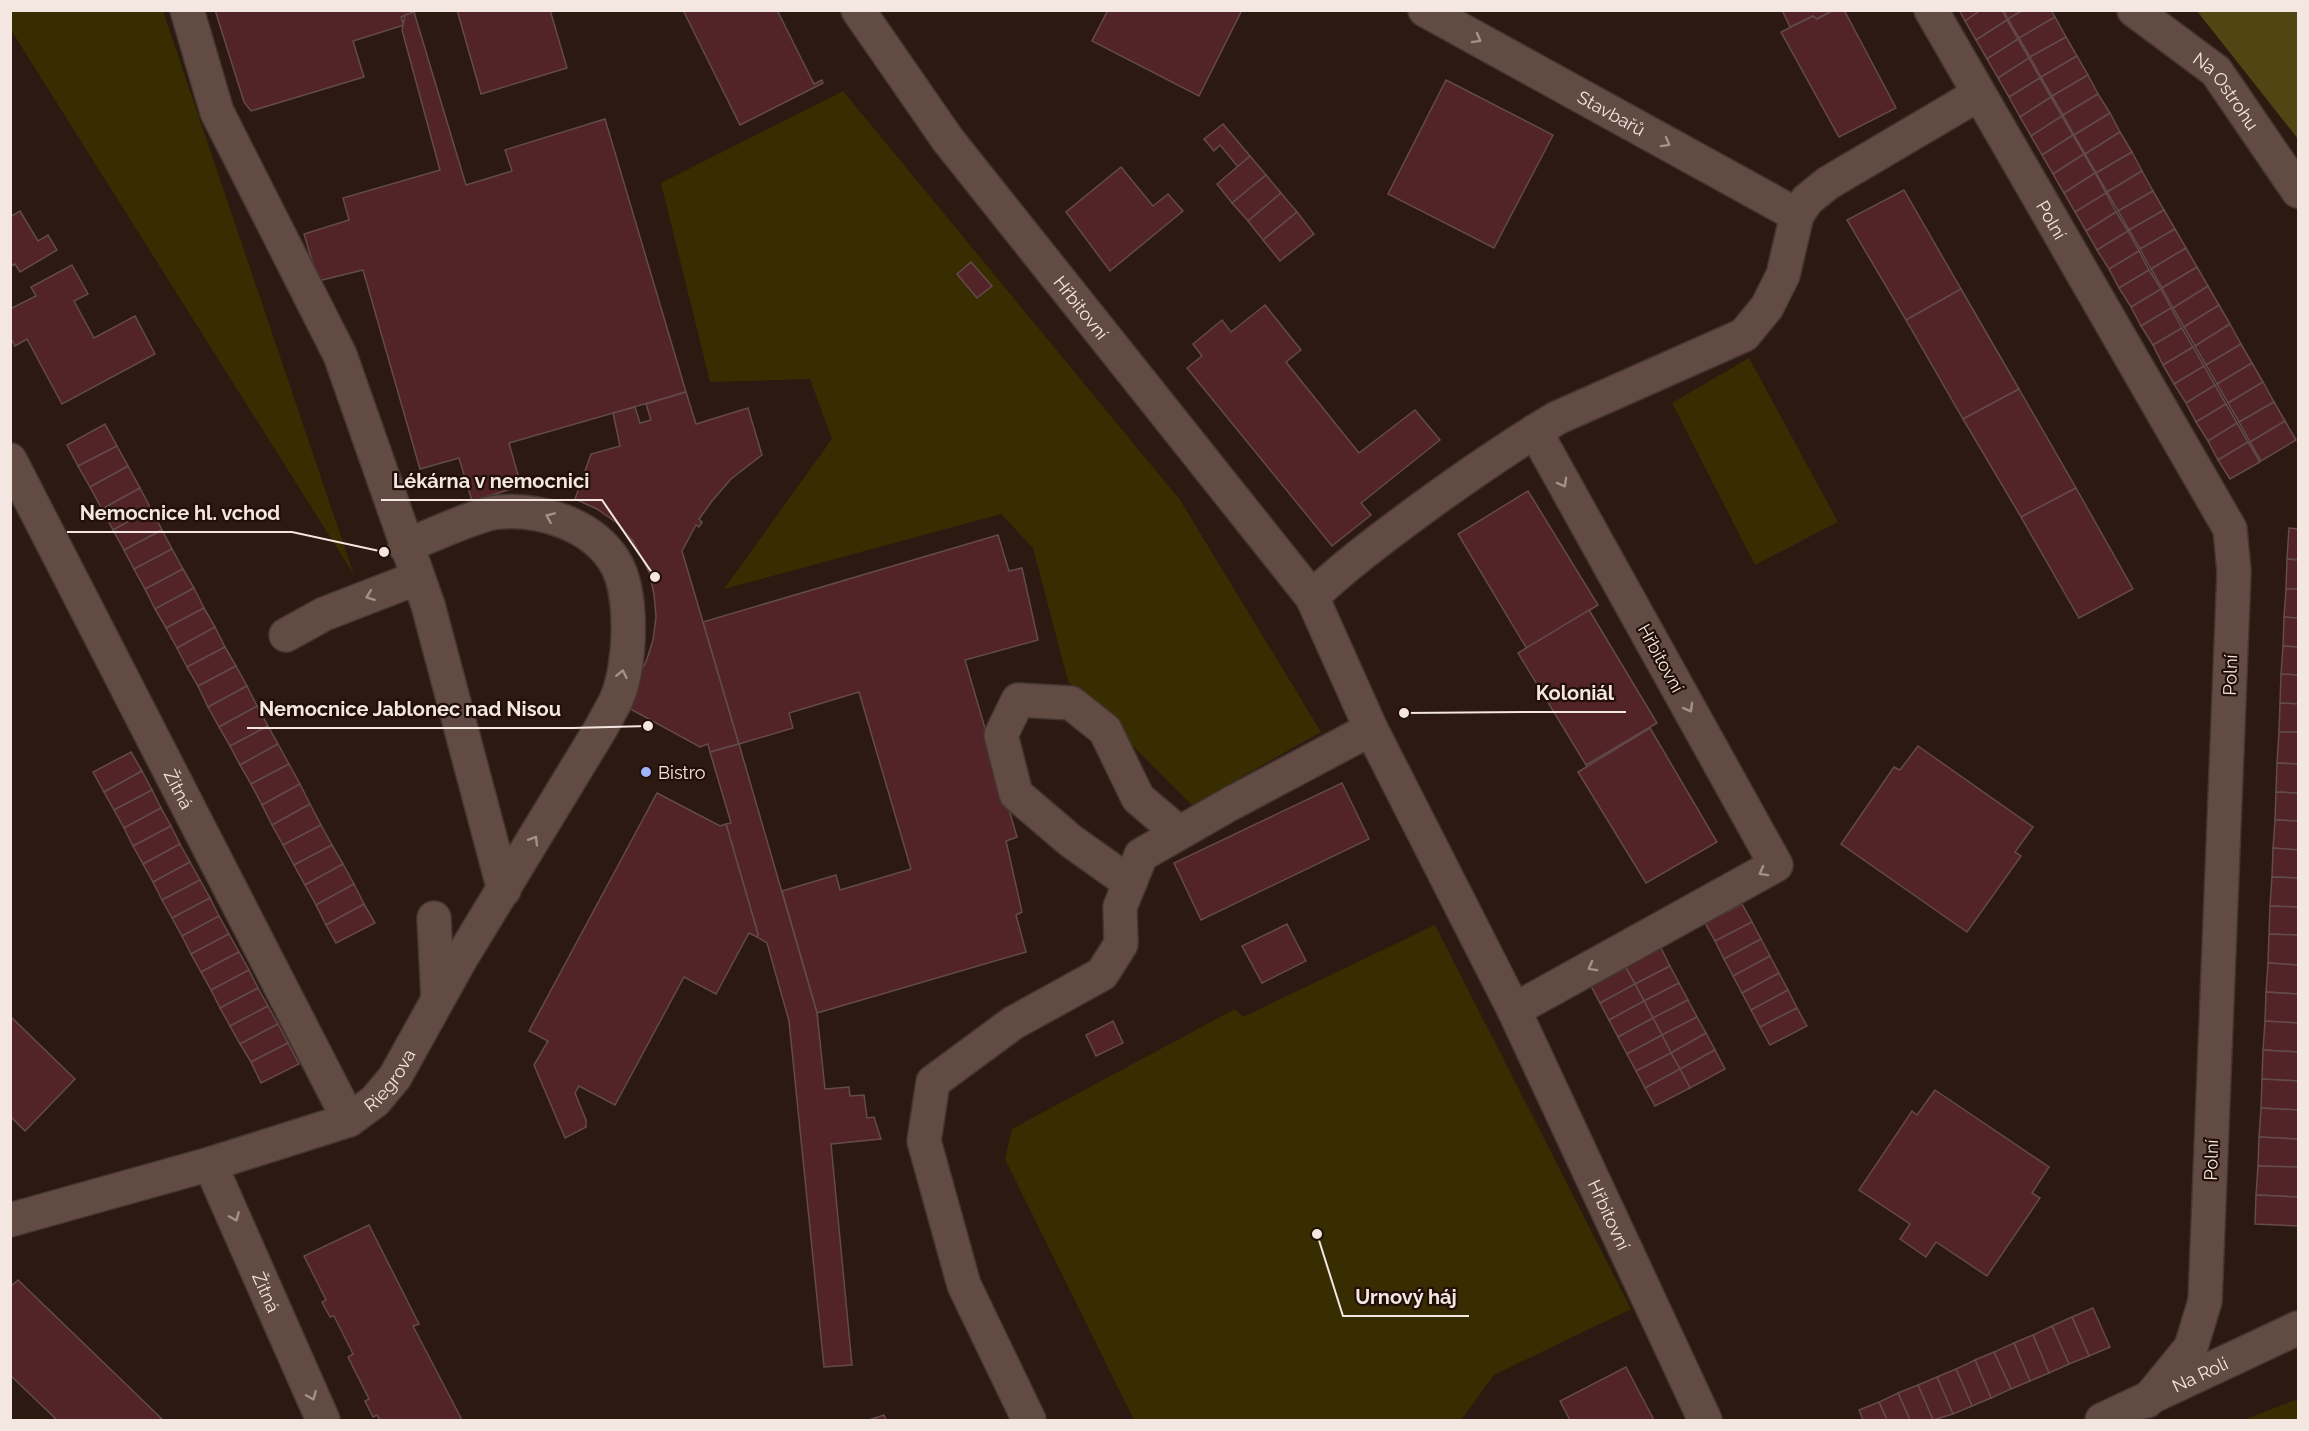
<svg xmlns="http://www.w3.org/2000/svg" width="2309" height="1431" viewBox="0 0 2309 1431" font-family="Raleway,sans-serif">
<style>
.green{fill:#382d00}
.forest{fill:#514514}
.building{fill:#522428;stroke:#634a4b;stroke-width:1.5}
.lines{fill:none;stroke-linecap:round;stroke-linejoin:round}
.minor-casing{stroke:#443632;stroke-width:36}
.minor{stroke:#624b42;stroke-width:33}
.oneway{stroke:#a49189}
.poi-dot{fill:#a0b3fd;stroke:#221008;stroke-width:2}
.labels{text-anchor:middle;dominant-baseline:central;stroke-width:4.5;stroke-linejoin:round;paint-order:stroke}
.street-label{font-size:18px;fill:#f4e6e0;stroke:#221008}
.poi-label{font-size:18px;fill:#f4e6e0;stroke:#221008;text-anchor:start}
.leader{fill:none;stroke:#f4e6e0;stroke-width:2}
.callout-dot{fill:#f4e6e0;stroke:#221008;stroke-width:2}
.callout-label{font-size:20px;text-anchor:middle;font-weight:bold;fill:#f4e6e0;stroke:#221008;stroke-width:4.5;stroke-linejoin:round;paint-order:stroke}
</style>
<rect width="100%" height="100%" fill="#2c1911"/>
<g class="green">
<polygon points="11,10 163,11 354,575 11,30"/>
<polygon points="843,91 1180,500 1321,732 1192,805 1068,681 1033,548 1001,514 724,589 832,439 810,379 710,382 661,183"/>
<polygon points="1749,358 1838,522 1755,565 1672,403"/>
<polygon points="1435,925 1631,1309 1494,1375 1461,1420 1134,1420 1005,1159 1012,1129 1235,1009 1243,1017"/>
<polygon points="2298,1399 2298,1420 2243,1420"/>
</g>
<polygon class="forest" points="2197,11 2298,11 2298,139"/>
<g class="building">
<polygon points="215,10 419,10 401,17 404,25 353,41 364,77 251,111 244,102"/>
<polygon points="457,10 550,10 567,68 481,94"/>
<polygon points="683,10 777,10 814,84 822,80 823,83 740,125"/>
<polygon points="1108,10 1242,10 1199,96 1092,41"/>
<polygon points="1782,10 1834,10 1817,19 1813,16 1790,27"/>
<polygon points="1834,10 1844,10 1896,108 1839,137 1781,32 1813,16 1817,19"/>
<polygon points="1959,10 1981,10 1965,21"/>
<polygon points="1981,10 2002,10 2007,20 1976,40 1965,21"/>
<polygon points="2003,10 2023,10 2008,19"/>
<polygon points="2023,10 2051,10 2055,17 2019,38 2008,19"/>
<polygon points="414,12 466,185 512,171 505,150 605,119 686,392 509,443 521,486 472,501 459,458 420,469 363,270 318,281 304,234 349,220 343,198 440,170 402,30 405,15"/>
<polygon points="2055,17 2066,37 2030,57 2019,38"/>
<polygon points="2007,20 2018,39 1987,59 1976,40"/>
<polygon points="2066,37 2077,56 2041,77 2030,57"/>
<polygon points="2018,39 2029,58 1998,78 1987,59"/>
<polygon points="2077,56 2088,75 2052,96 2041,77"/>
<polygon points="2029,58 2040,78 2009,97 1998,78"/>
<polygon points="2088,75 2098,94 2063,115 2052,96"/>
<polygon points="2040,78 2051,97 2020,117 2009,97"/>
<polygon points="1446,80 1553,135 1494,248 1388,194"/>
<polygon points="2098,94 2110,113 2074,135 2063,115"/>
<polygon points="2051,97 2062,116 2031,136 2020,117"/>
<polygon points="2110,113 2120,132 2085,154 2074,135"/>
<polygon points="2062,116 2073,135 2042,155 2031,136"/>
<polygon points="1223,124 1250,156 1238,167 1220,145 1214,151 1204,139"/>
<polygon points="2120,132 2132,152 2096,173 2085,154"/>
<polygon points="2073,135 2084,154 2053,174 2042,155"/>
<polygon points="2132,152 2142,171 2107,192 2096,173"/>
<polygon points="2084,154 2095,173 2064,193 2053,174"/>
<polygon points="1250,156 1266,175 1232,203 1217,184"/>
<polygon points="1121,167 1153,206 1168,194 1183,211 1110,271 1066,212"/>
<polygon points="2142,171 2153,191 2118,211 2107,192"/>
<polygon points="2095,173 2106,193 2075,212 2064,193"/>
<polygon points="1266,175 1281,193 1248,221 1232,203"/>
<polygon points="1904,190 1961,289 1906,320 1847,220"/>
<polygon points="2153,191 2164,210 2129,230 2118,211"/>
<polygon points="1281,193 1297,212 1263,240 1248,221"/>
<polygon points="2106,193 2116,212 2086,231 2075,212"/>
<polygon points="2164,210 2175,229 2140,249 2129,230"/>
<polygon points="20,211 38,241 48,235 57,250 20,272 15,264 10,267 10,217"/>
<polygon points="1297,212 1314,234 1280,261 1263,240"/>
<polygon points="2116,212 2128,231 2097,250 2086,231"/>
<polygon points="2175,229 2186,248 2151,269 2140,249"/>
<polygon points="2128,231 2139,251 2109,269 2097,250"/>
<polygon points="2186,248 2197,267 2162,288 2151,269"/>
<polygon points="2139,251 2149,270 2119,288 2109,269"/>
<polygon points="971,262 992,286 977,298 957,274"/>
<polygon points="72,265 88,294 74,301 94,338 135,316 155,354 62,404 27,339 15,346 10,337 10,309 36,296 31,287"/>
<polygon points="2197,267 2208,286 2173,308 2162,288"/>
<polygon points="2149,270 2161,289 2131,307 2119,288"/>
<polygon points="2208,286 2219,305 2184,327 2173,308"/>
<polygon points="1961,289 2019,389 1963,419 1906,320"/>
<polygon points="2161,289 2171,308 2141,326 2131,307"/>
<polygon points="1265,305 1301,350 1286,362 1359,453 1415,410 1440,440 1361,503 1371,515 1332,546 1187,368 1202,356 1193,344 1222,320 1231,332"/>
<polygon points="2219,305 2230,324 2195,346 2184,327"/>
<polygon points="2171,308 2182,328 2153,345 2141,326"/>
<polygon points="2230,324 2241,344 2206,365 2195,346"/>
<polygon points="2182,328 2193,347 2163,365 2153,345"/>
<polygon points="2241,344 2252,363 2217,384 2206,365"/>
<polygon points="2193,347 2204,366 2174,384 2163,365"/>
<polygon points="2252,363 2263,382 2228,403 2217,384"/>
<polygon points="2204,366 2215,385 2186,403 2174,384"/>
<polygon points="2263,382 2274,402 2239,422 2228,403"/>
<polygon points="2215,385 2226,404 2196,422 2186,403"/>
<polygon points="2019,389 2076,488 2021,517 1963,419"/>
<polygon points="686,392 696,424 748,408 762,455 731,479 712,501 699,519 702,522 699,527 696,525 682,551 739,744 710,752 708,744 700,747 623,705 646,662 653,640 656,617 654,594 649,572 633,541 617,523 597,509 575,499 591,454 620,446 613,413 635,407 640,423 651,420 646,404"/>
<polygon points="2274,402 2285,421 2250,442 2239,422"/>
<polygon points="2226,404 2237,423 2208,441 2196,422"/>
<polygon points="2285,421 2296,440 2261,461 2250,442"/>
<polygon points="2237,423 2248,442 2218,460 2208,441"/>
<polygon points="105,424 117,446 78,466 67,445"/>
<polygon points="2248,442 2260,462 2230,479 2218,460"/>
<polygon points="117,446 128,466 90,487 78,466"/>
<polygon points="128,466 140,488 102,509 90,487"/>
<polygon points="140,488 151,509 113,530 102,509"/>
<polygon points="2076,488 2133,589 2079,618 2021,517"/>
<polygon points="1528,491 1598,605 1527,649 1458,534"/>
<polygon points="151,509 162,530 124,550 113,530"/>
<polygon points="2289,528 2298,529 2298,560 2287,559"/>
<polygon points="162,530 172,549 134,569 124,550"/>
<polygon points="998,535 1009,571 1022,568 1038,640 965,660 1017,837 1006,841 1022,912 1016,915 1026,952 817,1013 782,891 836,875 840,890 911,869 859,692 789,713 793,728 739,744 703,622"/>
<polygon points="172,549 183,569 145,589 134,569"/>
<polygon points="2287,559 2298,560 2298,589 2286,589"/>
<polygon points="183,569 194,588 155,609 145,589"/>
<polygon points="194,588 204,608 166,628 155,609"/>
<polygon points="2286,589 2298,589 2298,618 2284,617"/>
<polygon points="204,608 215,627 177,648 166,628"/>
<polygon points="1589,610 1657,723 1586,765 1518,653"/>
<polygon points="2284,617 2298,618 2298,647 2283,646"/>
<polygon points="215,627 225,647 187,667 177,648"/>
<polygon points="2283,646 2298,647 2298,675 2281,674"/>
<polygon points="225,647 236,666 198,686 187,667"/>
<polygon points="236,666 247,686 208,707 198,686"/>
<polygon points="2281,674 2298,675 2298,704 2280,703"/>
<polygon points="247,686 257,706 219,727 208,707"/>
<polygon points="2280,703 2298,704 2298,732 2279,732"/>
<polygon points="257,706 268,726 230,746 219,727"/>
<polygon points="268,726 278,744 240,765 230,746"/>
<polygon points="1650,728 1717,842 1646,883 1578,772"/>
<polygon points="2279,732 2298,732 2298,764 2277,763"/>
<polygon points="278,744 289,764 251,784 240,765"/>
<polygon points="739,744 817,1013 825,1089 849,1087 850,1096 864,1095 867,1118 874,1117 881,1139 831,1144 852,1365 824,1367 789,1021 767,943 757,937 758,934 726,824 731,823 710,752"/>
<polygon points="1918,746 2033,827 2015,852 2021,856 1967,932 1841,844 1894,767 1900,770"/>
<polygon points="131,752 142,771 104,792 93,772"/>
<polygon points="2277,763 2298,764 2298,793 2276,792"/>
<polygon points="289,764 300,784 262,805 251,784"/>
<polygon points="142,771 152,790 114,810 104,792"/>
<polygon points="1342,783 1369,839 1201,920 1174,863"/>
<polygon points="300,784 310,804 272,825 262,805"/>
<polygon points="152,790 161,808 124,828 114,810"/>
<polygon points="2276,792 2298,793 2298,821 2275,820"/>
<polygon points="657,793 720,826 726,824 758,934 757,937 749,933 716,994 684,977 615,1105 579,1086 575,1093 586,1120 586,1127 565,1138 534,1065 548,1041 529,1031"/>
<polygon points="310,804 321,825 283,845 272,825"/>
<polygon points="161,808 171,826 133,846 124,828"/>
<polygon points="2275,820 2298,821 2298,850 2273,848"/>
<polygon points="321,825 332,845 294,865 283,845"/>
<polygon points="171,826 180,844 143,864 133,846"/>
<polygon points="180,844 190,862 153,882 143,864"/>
<polygon points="332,845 343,864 305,885 294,865"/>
<polygon points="2273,848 2298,850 2298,878 2272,877"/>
<polygon points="190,862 200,880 162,900 153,882"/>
<polygon points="343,864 354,884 316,905 305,885"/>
<polygon points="2272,877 2298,878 2298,907 2270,906"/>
<polygon points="200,880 210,898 172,918 162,900"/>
<polygon points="354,884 364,904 326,925 316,905"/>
<polygon points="210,898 219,916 182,936 172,918"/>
<polygon points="364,904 375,923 336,943 326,925"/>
<polygon points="1742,904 1752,922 1715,941 1705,923"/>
<polygon points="2270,906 2298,907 2298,935 2269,934"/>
<polygon points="219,916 229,934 191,954 182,936"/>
<polygon points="1752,922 1761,939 1724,959 1715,941"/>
<polygon points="1287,924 1306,961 1262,983 1242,946"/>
<polygon points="229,934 239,952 201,972 191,954"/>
<polygon points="2269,934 2298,935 2298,965 2268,963"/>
<polygon points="1761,939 1770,956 1733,976 1724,959"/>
<polygon points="1661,948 1670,966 1635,984 1625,966"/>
<polygon points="239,952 249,970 211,990 201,972"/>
<polygon points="1770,956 1779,973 1742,993 1733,976"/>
<polygon points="2268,963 2298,965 2298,994 2266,992"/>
<polygon points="1625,966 1635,984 1600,1003 1590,984"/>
<polygon points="1670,966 1679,983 1644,1001 1635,984"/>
<polygon points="249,970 258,988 220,1008 211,990"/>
<polygon points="1779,973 1788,990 1751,1010 1742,993"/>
<polygon points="1679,983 1688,1000 1653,1018 1644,1001"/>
<polygon points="1635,984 1644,1001 1609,1020 1600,1003"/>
<polygon points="258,988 268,1006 230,1026 220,1008"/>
<polygon points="1788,990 1797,1008 1760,1027 1751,1010"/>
<polygon points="2266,992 2298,994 2298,1023 2265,1021"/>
<polygon points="1688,1000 1697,1017 1662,1035 1653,1018"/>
<polygon points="1644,1001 1653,1018 1618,1037 1609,1020"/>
<polygon points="268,1006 278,1024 240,1044 230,1026"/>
<polygon points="1797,1008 1807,1026 1770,1045 1760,1027"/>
<polygon points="10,1016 75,1079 25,1131 10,1116"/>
<polygon points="1697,1017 1706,1033 1671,1053 1662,1035"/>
<polygon points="1653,1018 1662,1035 1627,1054 1618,1037"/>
<polygon points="1113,1021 1123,1043 1096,1056 1086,1035"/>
<polygon points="2265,1021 2298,1023 2298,1052 2263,1050"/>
<polygon points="278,1024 288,1043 251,1062 240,1044"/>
<polygon points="1706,1033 1715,1050 1680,1069 1671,1053"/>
<polygon points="1662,1035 1671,1053 1636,1071 1627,1054"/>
<polygon points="288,1043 299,1064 261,1083 251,1062"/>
<polygon points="1715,1050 1725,1069 1690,1088 1680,1069"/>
<polygon points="2263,1050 2298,1052 2298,1081 2262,1079"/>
<polygon points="1671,1053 1680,1069 1645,1088 1636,1071"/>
<polygon points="1680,1069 1690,1088 1655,1106 1645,1088"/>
<polygon points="2262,1079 2298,1081 2298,1110 2261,1108"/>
<polygon points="1935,1090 2049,1167 2032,1193 2040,1198 1987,1276 1936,1242 1926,1257 1900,1239 1910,1224 1859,1190 1912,1111 1917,1115"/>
<polygon points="2261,1108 2298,1110 2298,1139 2259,1137"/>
<polygon points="2259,1137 2298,1139 2298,1167 2258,1166"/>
<polygon points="2258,1166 2298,1167 2298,1197 2256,1195"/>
<polygon points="2256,1195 2298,1197 2298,1226 2255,1224"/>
<polygon points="369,1225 419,1324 413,1326 462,1420 380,1420 377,1415 373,1417 365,1401 369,1399 348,1357 353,1354 334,1316 330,1317 322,1302 326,1300 304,1256"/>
<polygon points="18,1280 163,1420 57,1420 10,1375 10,1287"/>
<polygon points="2093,1308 2110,1347 2089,1356 2072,1317"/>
<polygon points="2072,1317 2089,1356 2069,1364 2052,1326"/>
<polygon points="2052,1326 2069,1364 2049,1373 2033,1335"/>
<polygon points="2033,1335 2049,1373 2030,1381 2014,1343"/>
<polygon points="2014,1343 2030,1381 2011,1389 1994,1352"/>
<polygon points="1994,1352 2011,1389 1991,1398 1975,1360"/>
<polygon points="1975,1360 1991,1398 1972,1406 1956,1369"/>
<polygon points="1626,1367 1654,1420 1570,1420 1560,1401"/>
<polygon points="1956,1369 1972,1406 1953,1414 1937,1377"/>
<polygon points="1937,1377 1953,1414 1933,1420 1918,1385"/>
<polygon points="1918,1385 1933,1420 1910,1420 1898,1393"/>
<polygon points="1898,1393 1910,1420 1887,1420 1879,1402"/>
<polygon points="1879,1402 1887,1420 1863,1420 1859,1410"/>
<polygon points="884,1415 886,1420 869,1420"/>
</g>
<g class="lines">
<defs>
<g id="minor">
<polyline points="187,10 217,112 340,355 428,605 504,890"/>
<path id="s1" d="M 858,10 L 948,140 L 1312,597 L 1371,729 L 1514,1010 L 1705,1420"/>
<path id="s2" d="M 1425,10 L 1797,215"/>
<path id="s3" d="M 1931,10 L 2230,529 L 2234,572 L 2205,1301 L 2191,1347 L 2147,1401"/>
<path id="s4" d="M 2134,10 L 2216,71 L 2298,191"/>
<path id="s5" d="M 10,460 L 349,1120"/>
<path d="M 1312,597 C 1340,570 1370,547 1401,524 C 1452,486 1503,450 1557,418 L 1744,335 L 1767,307 L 1783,275 L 1797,215 L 1807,200 L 1828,183 L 1979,94"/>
<polyline points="286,635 324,614 417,578"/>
<polyline points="1130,883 1071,841 1016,794 1001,735 1018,700 1071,703 1105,730 1138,798 1179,833"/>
<polyline points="434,918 438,999"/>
<polyline points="1514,1010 1776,865 1535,431"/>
<path id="s6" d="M 210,1164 L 323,1420"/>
<path id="s7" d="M 10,1220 L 210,1164 L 349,1120 L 375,1101 L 395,1077 L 460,960 L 601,728 C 606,718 612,709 616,700 C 631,667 634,593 615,562 C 592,524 541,509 499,512 C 479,513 427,538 405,546"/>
<polyline points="1029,1420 964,1285 924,1141 933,1082 1013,1023 1102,974 1121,944 1120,907 1141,855 1230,804 1371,729"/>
<path id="s8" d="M 2102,1420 L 2298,1328"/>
</g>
</defs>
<use href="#minor" class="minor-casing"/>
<use href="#minor" class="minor"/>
</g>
<defs><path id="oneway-chevron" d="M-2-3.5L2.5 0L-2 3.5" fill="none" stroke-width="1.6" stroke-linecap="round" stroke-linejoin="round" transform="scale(1.5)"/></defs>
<g class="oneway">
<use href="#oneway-chevron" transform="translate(1477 39) rotate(29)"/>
<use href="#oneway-chevron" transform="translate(1666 143) rotate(29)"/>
<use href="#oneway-chevron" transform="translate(1563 483) rotate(61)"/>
<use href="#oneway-chevron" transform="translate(550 517) rotate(-157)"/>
<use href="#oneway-chevron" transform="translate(370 596) rotate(159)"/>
<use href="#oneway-chevron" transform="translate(622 674) rotate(-78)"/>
<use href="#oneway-chevron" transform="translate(1689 708) rotate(61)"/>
<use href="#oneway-chevron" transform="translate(534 840) rotate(-59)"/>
<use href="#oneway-chevron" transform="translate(1763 872) rotate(151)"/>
<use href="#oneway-chevron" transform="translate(1592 967) rotate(151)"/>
<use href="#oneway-chevron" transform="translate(235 1217) rotate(67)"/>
<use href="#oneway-chevron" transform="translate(312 1396) rotate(67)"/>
</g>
<circle class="poi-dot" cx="646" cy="772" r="6"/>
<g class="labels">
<g class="street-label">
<text stroke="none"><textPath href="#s4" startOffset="124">Na Ostrohu</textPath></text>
<text stroke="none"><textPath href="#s2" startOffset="213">Stavbařů</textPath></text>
<text stroke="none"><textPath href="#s3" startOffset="242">Polní</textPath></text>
<text stroke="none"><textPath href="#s1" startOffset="372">Hřbitovní</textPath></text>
<text transform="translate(1661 658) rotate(61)">Hřbitovní</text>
<text transform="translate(2230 675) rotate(-88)">Polní</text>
<text stroke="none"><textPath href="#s5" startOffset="370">Žitná</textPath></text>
<text stroke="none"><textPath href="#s7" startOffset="411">Riegrova</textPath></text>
<text transform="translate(2211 1160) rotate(-88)">Polní</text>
<text stroke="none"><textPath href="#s1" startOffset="1428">Hřbitovní</textPath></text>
<text stroke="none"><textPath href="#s6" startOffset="140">Žitná</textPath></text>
<text stroke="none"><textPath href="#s8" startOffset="108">Na Roli</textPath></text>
</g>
<g class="poi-label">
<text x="658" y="772">Bistro</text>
</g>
</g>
<path class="leader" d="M655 577L602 500H381M384 552L292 532H67M1404 713L1524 712H1626M648 726L573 728H247M1317 1234L1343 1316H1469"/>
<g class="callout-dot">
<circle cx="655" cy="577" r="6"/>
<circle cx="384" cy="552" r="6"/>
<circle cx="1404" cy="713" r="6"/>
<circle cx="648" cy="726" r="6"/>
<circle cx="1317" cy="1234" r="6"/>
</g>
<g class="callout-label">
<text x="491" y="488">Lékárna v nemocnici</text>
<text x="180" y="520">Nemocnice hl. vchod</text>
<text x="1575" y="700">Koloniál</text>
<text x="410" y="716">Nemocnice Jablonec nad Nisou</text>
<text x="1406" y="1304">Urnový háj</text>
</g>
<rect width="2309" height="1431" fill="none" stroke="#f4e6e0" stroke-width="24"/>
</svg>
